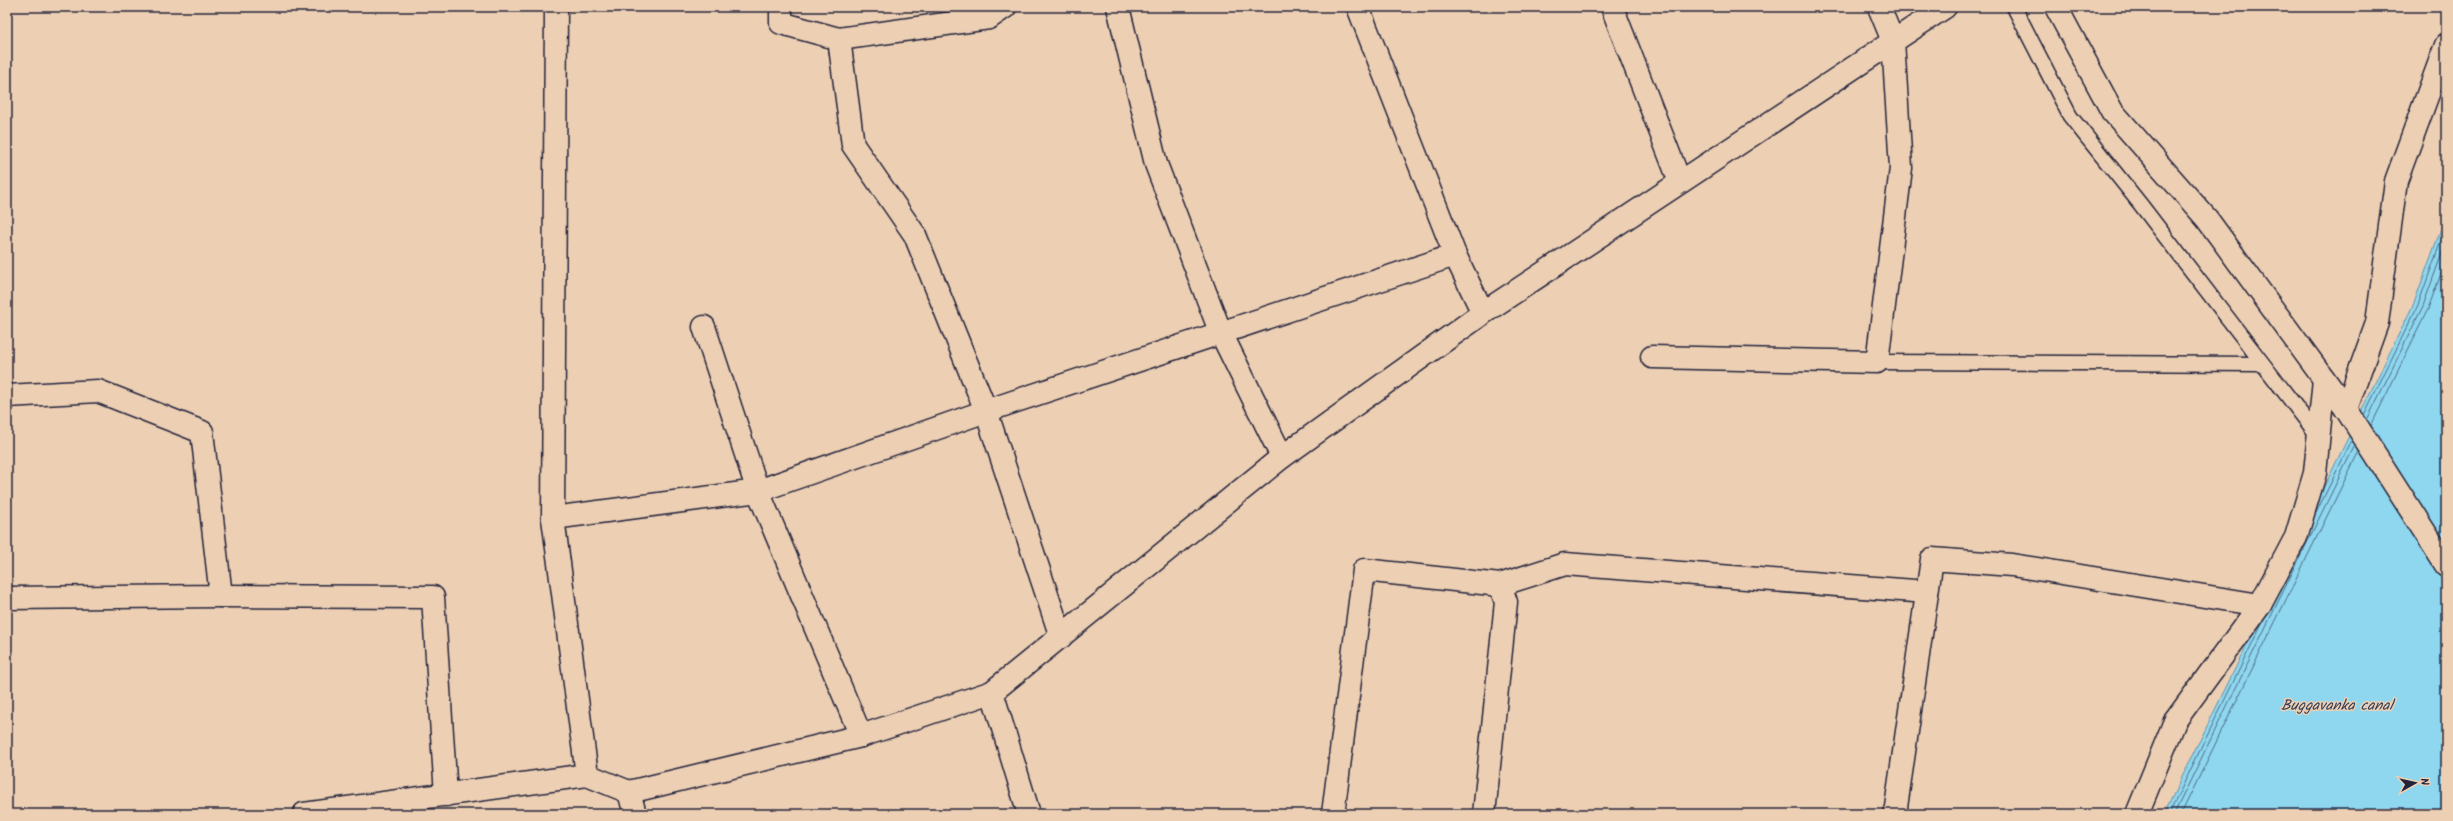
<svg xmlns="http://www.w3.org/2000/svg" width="2453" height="821" viewBox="0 0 2453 821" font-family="Kalam,sans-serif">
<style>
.water{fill:#8ed7ef;stroke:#638fa7}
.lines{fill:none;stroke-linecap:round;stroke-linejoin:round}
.shore{stroke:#4d6a83;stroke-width:1}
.service-casing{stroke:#22223b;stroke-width:17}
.minor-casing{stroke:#22223b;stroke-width:25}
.tertiary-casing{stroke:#22223b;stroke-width:25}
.service{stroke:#edd0b4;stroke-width:14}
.minor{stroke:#edd0b4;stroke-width:22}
.tertiary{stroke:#edd0b4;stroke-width:22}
.labels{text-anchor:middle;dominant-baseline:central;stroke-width:3;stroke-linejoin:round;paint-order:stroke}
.water-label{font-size:15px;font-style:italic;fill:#323d56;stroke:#edd0b4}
</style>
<rect width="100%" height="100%" fill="#edd0b4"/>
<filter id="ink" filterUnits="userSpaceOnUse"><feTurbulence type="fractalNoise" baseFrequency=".025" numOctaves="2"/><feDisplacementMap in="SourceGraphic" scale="8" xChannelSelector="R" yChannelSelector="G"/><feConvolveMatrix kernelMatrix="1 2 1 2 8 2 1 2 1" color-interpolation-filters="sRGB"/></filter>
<g filter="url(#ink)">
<polygon class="water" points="2446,215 2446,814 2164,814 2414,303"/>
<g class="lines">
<g class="shore">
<polyline points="2364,415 2418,305 2446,227"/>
<polyline points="2367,420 2423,306 2446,242"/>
<polyline points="2371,426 2428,309 2446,260"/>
<polyline points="2315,515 2352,440"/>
<polyline points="2169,814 2263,621"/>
<polyline points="2174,814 2355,445"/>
<polyline points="2181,814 2359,451"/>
</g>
<defs>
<g id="service">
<polyline points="2014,7 2070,116 2141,205 2319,437"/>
<polyline points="1877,362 2261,364"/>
</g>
<g id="minor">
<polyline points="781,7 781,23 839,39 989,18 1005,7"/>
<polyline points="1118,7 1156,164 1220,331 1282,457"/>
<polyline points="1358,7 1455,255 1483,313"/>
<polyline points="1612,7 1680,182"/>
<polyline points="839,39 853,145 915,235 986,411 1061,637"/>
<polyline points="704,327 758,491 861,736"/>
<polyline points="1652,357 1877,362 1901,168 1893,41 1879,7"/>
<polyline points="7,396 98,391 202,432 221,596 7,598"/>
<polyline points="2346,409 2377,323 2396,181 2446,45"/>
<polyline points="553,518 758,491 986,411 1455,255"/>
<polyline points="221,596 433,597 446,795"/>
<polyline points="992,692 1029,814"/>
<polyline points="587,775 629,792"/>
<polyline points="304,814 587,775 553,518 556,7"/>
<polyline points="635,814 629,792 861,736 992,692 1282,457 1483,313 1945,7"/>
<polyline points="1333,814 1364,570 1500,585 1565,564 1927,592"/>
<polyline points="1484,814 1506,602 1500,585"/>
<polyline points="1895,814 1932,559 2012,565 2260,605"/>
<polyline points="2137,814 2175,721 2260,605 2296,537 2315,473 2324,379"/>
</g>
<polyline id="tertiary" points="2056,7 2112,111 2207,219 2346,409 2446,565"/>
</defs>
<use href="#service" class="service-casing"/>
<use href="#minor" class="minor-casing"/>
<use href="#tertiary" class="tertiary-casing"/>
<use href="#service" class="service"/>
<use href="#minor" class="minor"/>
<use href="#tertiary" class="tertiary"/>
</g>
</g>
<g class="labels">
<g class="water-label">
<text x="2337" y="706">Buggavanka canal</text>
</g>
</g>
<rect width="2453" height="821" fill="none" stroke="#edd0b4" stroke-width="24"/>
<rect x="12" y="12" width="2429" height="797" fill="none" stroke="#22223b" stroke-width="1.5" filter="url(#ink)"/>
<g transform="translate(2415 783) rotate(82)" stroke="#edd0b4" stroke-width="3" paint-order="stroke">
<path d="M0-3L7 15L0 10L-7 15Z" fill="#22223b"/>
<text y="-6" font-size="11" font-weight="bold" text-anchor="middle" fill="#22223b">N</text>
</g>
</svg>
